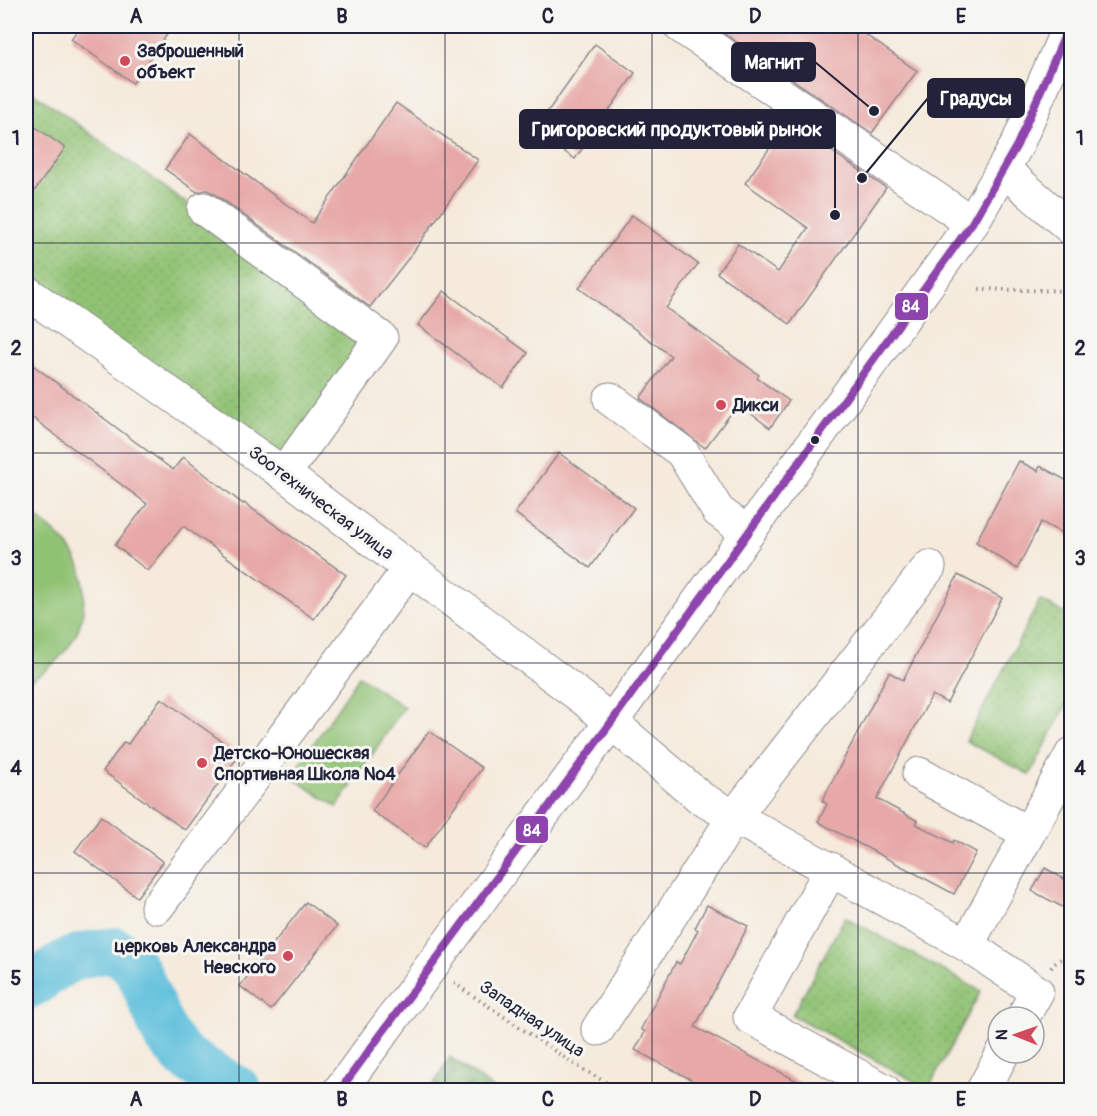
<svg xmlns="http://www.w3.org/2000/svg" width="1097" height="1116" viewBox="0 0 1097 1116" font-family="Pangolin,sans-serif">
<style>
.forest{fill:url(#forest-firs);stroke:#4b6550;stroke-width:1.5}
.park{fill:url(#park-dots);stroke:#597257;stroke-width:1.5}
.pitch{fill:#90c273;stroke:#597257;stroke-width:1.5}
.lines{fill:none;stroke-linecap:round;stroke-linejoin:round}
.river{stroke:#5dbfdb;stroke-width:46}
.building{fill:#e7a9a7}
.minor-casing{stroke:#8c868b;stroke-width:35}
.path{stroke:#8c868b;stroke-width:4;stroke-dasharray:1.5 4.5;stroke-linecap:butt}
.minor{stroke:#fff;stroke-width:33}
.bus-1-casing{stroke:#f6f6f2;stroke-width:12}
.bus-1{stroke:#8e44ad;stroke-width:8}
.grid{fill:none;stroke:#22223b;stroke-width:1.5;stroke-opacity:0.55}
.poi-dot{fill:#d1495b;stroke:#f6f6f2;stroke-width:2}
.bus-dot{fill:#22223b;stroke:#f6f6f2;stroke-width:2}
.labels{text-anchor:middle;dominant-baseline:central;stroke-width:6;stroke-linejoin:round;paint-order:stroke}
.poi-label{font-size:18px;font-weight:bold;fill:#22223b;stroke:#f6f6f2;text-anchor:start}
.street-label{font-size:18px;fill:#22223b;stroke:#f6f6f2}
.leader{fill:none;stroke:#22223b;stroke-width:2}
.callout-dot{fill:#22223b;stroke:#f6f6f2;stroke-width:2}
.callout{fill:#22223b;stroke:#22223b;stroke-width:2}
.callout-label{font-size:20px;text-anchor:middle;font-weight:bold;fill:#fff}
.line-badge{stroke:#f6f6f2;stroke-width:2}
.badge-label{font-size:16px;text-anchor:middle;font-weight:bold;fill:#fff}
.neatline{fill:none;stroke:#22223b;stroke-width:2}
.grid-label{font-size:20px;text-anchor:middle;font-weight:bold;fill:#22223b}
</style>
<defs>
<pattern id="forest-firs" width="22" height="20" patternUnits="userSpaceOnUse" patternTransform="scale(1.5)"><rect width="22" height="20" fill="#74a865"/><path d="M5 1l3.5 6h-7zM16 11l3.5 6h-7z" fill="#5f8854"/></pattern>
<pattern id="park-dots" width="8" height="8" patternUnits="userSpaceOnUse" patternTransform="scale(1.5)"><rect width="8" height="8" fill="#90c273"/><path d="M2 2h.1M6 6h.1" fill="none" stroke="#7ca664" stroke-width="1.8" stroke-linecap="round"/></pattern>
</defs>
<rect width="100%" height="100%" fill="#f6f6f2"/>
<filter id="ink" filterUnits="userSpaceOnUse"><feTurbulence type="fractalNoise" baseFrequency=".0167" numOctaves="2"/><feDisplacementMap in="SourceGraphic" scale="12" xChannelSelector="R" yChannelSelector="G"/><feConvolveMatrix kernelMatrix="1 2 1 2 8 2 1 2 1" color-interpolation-filters="sRGB"/></filter>
<filter id="wash" filterUnits="userSpaceOnUse"><feTurbulence type="fractalNoise" baseFrequency=".008" numOctaves="4" result="noise"/><feDisplacementMap in="SourceGraphic" scale="24" xChannelSelector="R" yChannelSelector="G"/><feGaussianBlur stdDeviation="1.35" result="paint"/><feColorMatrix in="noise" values="0 0 0 0 0 0 0 0 0 0 0 0 0 0 0 0 0 1.4 0 .05"/><feComposite in="paint" operator="in"/></filter>
<g filter="url(#wash)">
<rect width="100%" height="100%" fill="#f5eadb"/>
<polygon class="forest" points="450,1057 496,1090 430,1090"/>
<g class="park">
<polygon points="26,87 374,339 281,469 26,284"/>
<polygon points="1040,600 1071,617 1071,696 1030,775 966,741"/>
<polygon points="845,917 981,991 928,1089 792,1015"/>
</g>
<g class="pitch">
<path d="M 26,508 C 45,524 68,540 79,564 C 86,580 85,611 79,627 C 72,648 46,675 26,681 Z"/>
<polygon points="359,676 404,707 337,807 291,777"/>
</g>
<g class="lines">
<path class="river" d="M 26,987 C 39,982 47,973 59,966 C 75,955 96,952 115,950 L 131,962 L 140,976 L 164,1033 L 184,1057 L 239,1090"/>
</g>
<g id="blocks">
<g class="building">
<polygon points="80,26 173,26 133,83 71,39"/>
<polygon points="713,26 853,26 917,71 872,133"/>
<polygon points="595,44 635,73 575,159 534,131"/>
<polygon points="396,103 478,160 411,255 370,307 215,194 207,190 197,192 165,169 190,134 312,223"/>
<polygon points="26,120 65,148 26,203"/>
<polygon points="788,122 886,188 790,324 717,273 738,244 778,272 808,228 745,183"/>
<polygon points="632,215 698,264 666,308 759,375 757,378 789,401 770,428 738,404 705,448 640,398 671,356 579,288"/>
<polygon points="444,291 528,353 503,388 418,325"/>
<polygon points="26,360 173,470 183,457 243,504 244,503 346,575 314,619 183,526 148,571 115,545 147,504 26,413"/>
<polygon points="559,453 634,508 590,568 515,513"/>
<polygon points="1019,461 1038,471 1040,466 1071,483 1071,538 1041,522 1017,569 976,542"/>
<polygon points="958,575 1002,598 947,703 932,695 877,799 918,821 916,824 953,843 954,840 976,852 954,894 818,822 827,804 822,801 889,672 903,680"/>
<polygon points="161,698 240,754 185,830 103,771 124,742 128,744"/>
<polygon points="429,731 482,768 425,848 372,811"/>
<polygon points="101,816 163,862 137,897 75,851"/>
<polygon points="1045,868 1071,883 1071,899 1066,909 1032,891"/>
<polygon points="306,902 337,926 271,1010 240,986"/>
<polygon points="707,905 748,926 695,1027 814,1090 711,1090 635,1050 645,1032 641,1029 676,962 680,964 698,930 695,928"/>
</g>
</g>
</g>
<g filter="url(#ink)">
<use href="#blocks" fill-opacity="0" stroke="#8c868b" stroke-width="1.5"/>
<g class="lines">
<defs>
<g id="minor">
<polyline points="680,26 972,223"/>
<polyline points="1004,170 1072,229"/>
<polyline points="204,209 381,338 284,474"/>
<polyline points="26,292 284,474 584,699 702,799 967,945 1072,754"/>
<polyline points="610,399 682,452 718,511 748,533"/>
<polyline points="919,774 1028,833"/>
<polyline points="831,869 750,1017 884,1090"/>
<polyline points="157,907 409,569"/>
<polyline points="967,945 1037,992 1023,1017"/>
<polyline points="598,1029 734,817 929,567"/>
<polyline points="340,1090 612,721 972,223 1017,145 1069,26"/>
<polyline points="983,1090 1003,1053"/>
</g>
</defs>
<use href="#minor" class="minor-casing"/>
<g class="path">
<polyline points="979,289 1072,291"/>
<polyline points="1051,968 1054,964 1072,952"/>
<polyline points="454,983 574,1064 619,1090"/>
</g>
<use href="#minor" class="minor"/>
<defs>
<polyline id="bus-1" points="340,1090 612,721 972,223 1017,145 1069,26"/>
</defs>
<use href="#bus-1" class="bus-1-casing"/>
<use href="#bus-1" class="bus-1"/>
</g>
</g>
<path class="grid" d="M 239,26 L 239,1090M 445,26 L 445,1090M 652,26 L 652,1090M 858,26 L 858,1090M 26,243 L 1072,243M 26,453 L 1072,453M 26,663 L 1072,663M 26,873 L 1072,873"/>
<g class="poi-dot">
<circle cx="125" cy="61" r="6"/>
<circle cx="721" cy="405" r="6"/>
<circle cx="202" cy="763" r="6"/>
<circle cx="288" cy="956" r="6"/>
</g>
<circle class="bus-dot" cx="815" cy="440" r="5"/>
<g class="labels">
<g class="poi-label">
<text x="137" y="51">Заброшенный<tspan x="137" dy="21">объект</tspan></text>
<text x="733" y="405">Дикси</text>
<text x="214" y="753">Детско-Юношеская<tspan x="214" dy="21">Спортивная Школа №4</tspan></text>
<text x="276" y="946" text-anchor="end">церковь Александра<tspan x="276" dy="21">Невского</tspan></text>
</g>
<g class="street-label">
<text transform="translate(321 503) rotate(37)">Зоотехническая улица</text>
<text transform="translate(532 1019) rotate(34)">Западная улица</text>
</g>
</g>
<path class="leader" d="M874 111L815 62M862 178L928 98M835 215L835 129"/>
<g class="callout-dot">
<circle cx="874" cy="111" r="6"/>
<circle cx="862" cy="178" r="6"/>
<circle cx="835" cy="215" r="6"/>
</g>
<g class="callout">
<rect x="732" y="43" width="83" height="38" rx="6"/>
<rect x="928" y="79" width="96" height="38" rx="6"/>
<rect x="520" y="110" width="315" height="38" rx="6"/>
</g>
<g class="callout-label">
<text x="774" y="69">Магнит</text>
<text x="976" y="105">Градусы</text>
<text x="677" y="136">Григоровский продуктовый рынок</text>
</g>
<g class="line-badge">
<rect x="894" y="292" width="35" height="29" rx="6" fill="#8e44ad"/>
<rect x="515" y="815" width="34" height="29" rx="6" fill="#8e44ad"/>
</g>
<g class="badge-label">
<text x="911" y="312">84</text>
<text x="532" y="836">84</text>
</g>
<rect width="1097" height="1116" fill="none" stroke="#f6f6f2" stroke-width="66"/>
<g transform="translate(1016 1035) rotate(271)"><circle r="28" fill="#f6f6f2" stroke="#a1a1a9" stroke-width="1.5"/>
<path d="M0-4.5L10 22L0 15L-10 22Z" fill="#d1495b"/>
<text y="-9" font-size="16" font-weight="bold" text-anchor="middle" fill="#22223b">N</text>
</g>
<rect x="33" y="33" width="1031" height="1050" class="neatline"/>
<g class="grid-label">
<text x="136" y="23">A</text>
<text x="342" y="23">B</text>
<text x="548" y="23">C</text>
<text x="755" y="23">D</text>
<text x="961" y="23">E</text>
<text x="16" y="145">1</text>
<text x="1080" y="145">1</text>
<text x="16" y="355">2</text>
<text x="1080" y="355">2</text>
<text x="16" y="565">3</text>
<text x="1080" y="565">3</text>
<text x="16" y="775">4</text>
<text x="1080" y="775">4</text>
<text x="16" y="985">5</text>
<text x="1080" y="985">5</text>
<text x="136" y="1106">A</text>
<text x="342" y="1106">B</text>
<text x="548" y="1106">C</text>
<text x="755" y="1106">D</text>
<text x="961" y="1106">E</text>
</g>
</svg>
